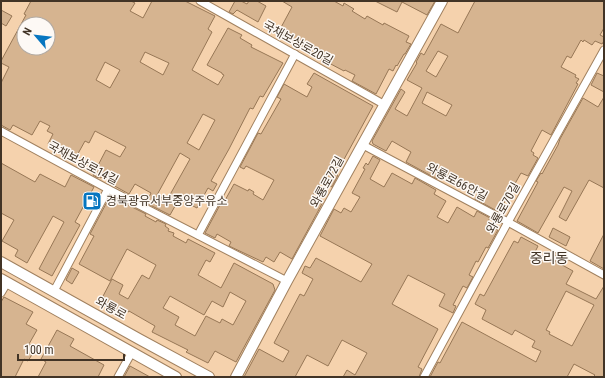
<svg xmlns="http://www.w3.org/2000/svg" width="605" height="378" viewBox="0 0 605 378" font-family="'Roboto Condensed','Noto Sans KR',sans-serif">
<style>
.building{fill:#d6b490;stroke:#977756;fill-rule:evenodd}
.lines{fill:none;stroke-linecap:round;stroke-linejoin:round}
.street-casing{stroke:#a1815f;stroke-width:9}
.secondary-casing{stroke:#a1815f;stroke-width:12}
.street{stroke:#fff;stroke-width:7}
.secondary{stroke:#fff;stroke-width:10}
.labels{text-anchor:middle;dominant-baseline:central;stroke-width:3;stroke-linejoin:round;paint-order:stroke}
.street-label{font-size:12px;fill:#423426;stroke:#fdf9f5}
.poi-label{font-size:12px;fill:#423426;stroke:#fdf9f5;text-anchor:start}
.quarter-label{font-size:14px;fill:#423426;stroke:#fdf9f5}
</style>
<rect width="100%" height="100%" fill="#f5d2ad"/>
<g class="building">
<path d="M 31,1 L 131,1 L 135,3 L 130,11 L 143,18 L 152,1 L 185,1 L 215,16 L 208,29 L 212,32 L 192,70 L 218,85 L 224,75 L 222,74 L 222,73 L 207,65 L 228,28 L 242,35 L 240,38 L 252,45 L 251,47 L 283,63 L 263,97 L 260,96 L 253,109 L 250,108 L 229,149 L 211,181 L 217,184 L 213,191 L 208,188 L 197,208 L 179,199 L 170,215 L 146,203 L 151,193 L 135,184 L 129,194 L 111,184 L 114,179 L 104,173 L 101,178 L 99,177 L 98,178 L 93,175 L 106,150 L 120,157 L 126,147 L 95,131 L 89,143 L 85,141 L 75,159 L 48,144 L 53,134 L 47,131 L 50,126 L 40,121 L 32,135 L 13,125 L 10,130 L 1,125 L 1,83 L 9,67 L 1,63 L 1,61 L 26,15 L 24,14 ZM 24,24 L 48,24 L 48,48 L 24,48 ZM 145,52 L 169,63 L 163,75 L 140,62 ZM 105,62 L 120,70 L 110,88 L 96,80 ZM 203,114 L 215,120 L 199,150 L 187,143 ZM 180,153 L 190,159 L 167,200 L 157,195 Z"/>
<polygon points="235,1 241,1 247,4 249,1 257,1 266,6 258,22 237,10 233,14 229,12"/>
<polygon points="282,1 334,1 343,6 344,3 354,9 352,11 365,19 367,16 383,25 384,23 409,36 406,42 411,44 405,54 404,54 397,66 396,65 393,71 389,69 376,94 352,81 355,75 345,70 344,71 310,53 311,51 278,33 292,7"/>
<polygon points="375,1 435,1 427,15 402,2 397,12"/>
<path d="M 475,1 L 604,1 L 604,28 L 600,35 L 604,37 L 604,41 L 602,44 L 595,41 L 592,45 L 584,40 L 583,42 L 581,40 L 571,58 L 567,56 L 561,67 L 576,75 L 575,77 L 579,79 L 576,83 L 578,84 L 551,135 L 542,130 L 531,151 L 534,153 L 533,155 L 538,158 L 528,176 L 521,173 L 499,212 L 475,199 L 478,193 L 461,183 L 441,172 L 437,179 L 406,162 L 411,152 L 392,141 L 386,151 L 373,144 L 372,141 L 401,89 L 405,92 L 395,109 L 407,116 L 422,88 L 407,80 L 417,63 L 416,62 L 421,53 L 424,55 L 441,24 L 458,33 ZM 438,51 L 448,56 L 436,77 L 426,71 ZM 427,92 L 452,105 L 446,116 L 422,103 Z"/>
<polygon points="1,10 12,16 6,26 1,23"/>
<polygon points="314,73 373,106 336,174 338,175 332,187 321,181 312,196 323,202 292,259 280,252 274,262 266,257 263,262 229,246 231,242 217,234 215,238 205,233 221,203 223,204 234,184 248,191 249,189 254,192 253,194 263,200 274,180 246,166 244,169 240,167 258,133 261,134 281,99 277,97 284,84 307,97 312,87 307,84"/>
<polygon points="597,73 604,76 604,92 591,85"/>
<polygon points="604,97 604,188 589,180 566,221 559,217 572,191 564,187 538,233 517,221 538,182 536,181 541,173 542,174 558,145 560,139 583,98 598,107"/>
<polygon points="373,156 380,160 370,179 384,187 392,173 412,184 415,178 436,190 434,194 446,201 437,217 448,223 457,207 474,217 477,211 490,218 487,223 498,230 488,248 486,247 478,262 476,261 469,275 473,277 467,288 463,286 453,305 456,306 453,313 439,306 445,294 408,275 392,304 438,329 418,367 422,369 419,377 343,377 347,370 355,375 367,353 342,340 328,366 307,355 295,377 244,377 259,349 283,362 289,351 274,343 300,294 304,296 313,279 302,273 305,266 310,268 316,258 361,282 372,264 320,236 334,209 341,213 344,208 351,212 360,197 352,193 365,169 363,168 366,163 368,165"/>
<polygon points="1,163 35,182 40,174 65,187 71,175 94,187 75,222 80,225 52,276 39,269 64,222 53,216 27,263 15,256 18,250 2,241 14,220 1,213"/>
<path d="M 114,198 L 146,214 L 145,216 L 156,222 L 157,220 L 166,224 L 165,226 L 169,229 L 168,231 L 174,233 L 173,236 L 186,243 L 188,239 L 215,253 L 210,262 L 206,260 L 198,275 L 221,288 L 234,263 L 273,284 L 275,290 L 236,362 L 215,351 L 208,363 L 186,352 L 188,350 L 152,332 L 155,326 L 129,311 L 129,312 L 121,308 L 120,311 L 101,300 L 112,279 L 123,285 L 119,294 L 128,299 L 142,275 L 149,279 L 156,265 L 127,249 L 110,281 L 79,264 L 94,236 L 90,234 L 108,200 L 112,202 ZM 230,292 L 246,301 L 233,325 L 222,319 L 220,323 L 206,316 L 195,336 L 175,325 L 179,317 L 163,308 L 170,296 L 204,315 L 212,301 L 223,307 Z"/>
<polygon points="553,228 570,237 566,246 549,237"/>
<polygon points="604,234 604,269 590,261"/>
<path d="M 521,237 L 538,246 L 535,252 L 548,259 L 551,253 L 557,256 L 555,261 L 573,271 L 566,284 L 596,299 L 604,286 L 604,377 L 593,377 L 595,375 L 574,364 L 567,377 L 430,377 L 438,362 L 440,363 L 462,322 L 536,362 L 541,351 L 532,347 L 535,341 L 515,330 L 512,335 L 482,319 L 486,310 L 475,304 L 480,294 L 484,296 L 514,241 L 518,243 ZM 566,291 L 594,305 L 572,346 L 549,334 L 550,332 L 546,330 Z"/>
<polygon points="72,268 79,272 72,284 66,280"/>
<polygon points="4,297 33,312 26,324 37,330 29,344 36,348 28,361 24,359 15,377 1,377 1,302"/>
<polygon points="57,330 74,339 70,346 104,365 98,377 38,377 46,362 41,359"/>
<polygon points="130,366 150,377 124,377"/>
</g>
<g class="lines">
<defs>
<g id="street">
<polyline points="200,1 385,105"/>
<polyline points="1,131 108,189 287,281"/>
<polyline points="363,145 508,222 604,275"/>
<polyline points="198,235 295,54"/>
<polyline points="54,291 108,189"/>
<polyline points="1,293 7,283"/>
<polyline points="118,377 132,352"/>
<polyline points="424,377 508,222 604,50"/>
</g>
<g id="secondary">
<polyline points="1,262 139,339 209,377"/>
<polyline points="1,279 176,377"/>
<polyline points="236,377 287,281 442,1"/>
</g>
</defs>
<use href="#street" class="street-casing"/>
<use href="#secondary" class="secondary-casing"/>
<use href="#street" class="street"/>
<use href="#secondary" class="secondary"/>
</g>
<defs>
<symbol id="fuel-square" viewBox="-11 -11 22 22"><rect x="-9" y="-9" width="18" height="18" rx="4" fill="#0776c0" stroke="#fdf9f5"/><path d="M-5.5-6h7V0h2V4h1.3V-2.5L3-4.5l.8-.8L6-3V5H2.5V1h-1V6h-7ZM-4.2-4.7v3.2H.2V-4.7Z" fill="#fff"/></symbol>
</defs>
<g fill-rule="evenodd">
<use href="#fuel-square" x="81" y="190" width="22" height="22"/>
</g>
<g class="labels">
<g class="street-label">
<text transform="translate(298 43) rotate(29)">국채보상로20길</text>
<text transform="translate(83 163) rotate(28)">국채보상로14길</text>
<text transform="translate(327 182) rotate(-61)">와룡로72길</text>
<text transform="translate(457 182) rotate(28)">와룡로66안길</text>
<text transform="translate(503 208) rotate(-61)">와룡로70길</text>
<text transform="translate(111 308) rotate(29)">와룡로</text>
</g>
<g class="poi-label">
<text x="106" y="201">경북광유서부중앙주유소</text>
</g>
<g class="quarter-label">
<text x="549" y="258">중리동</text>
</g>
</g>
<rect width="605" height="378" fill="none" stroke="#423426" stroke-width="4"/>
<g transform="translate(36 36) rotate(298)"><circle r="19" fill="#fdf9f5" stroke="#b2aaa2"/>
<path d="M0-3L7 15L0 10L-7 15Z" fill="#0776c0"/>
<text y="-6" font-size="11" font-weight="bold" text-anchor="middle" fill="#423426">N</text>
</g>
<path d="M18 354v6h106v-6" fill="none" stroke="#423426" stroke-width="2"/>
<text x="24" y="354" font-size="12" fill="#423426" stroke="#fdf9f5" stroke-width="3" paint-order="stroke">100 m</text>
</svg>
